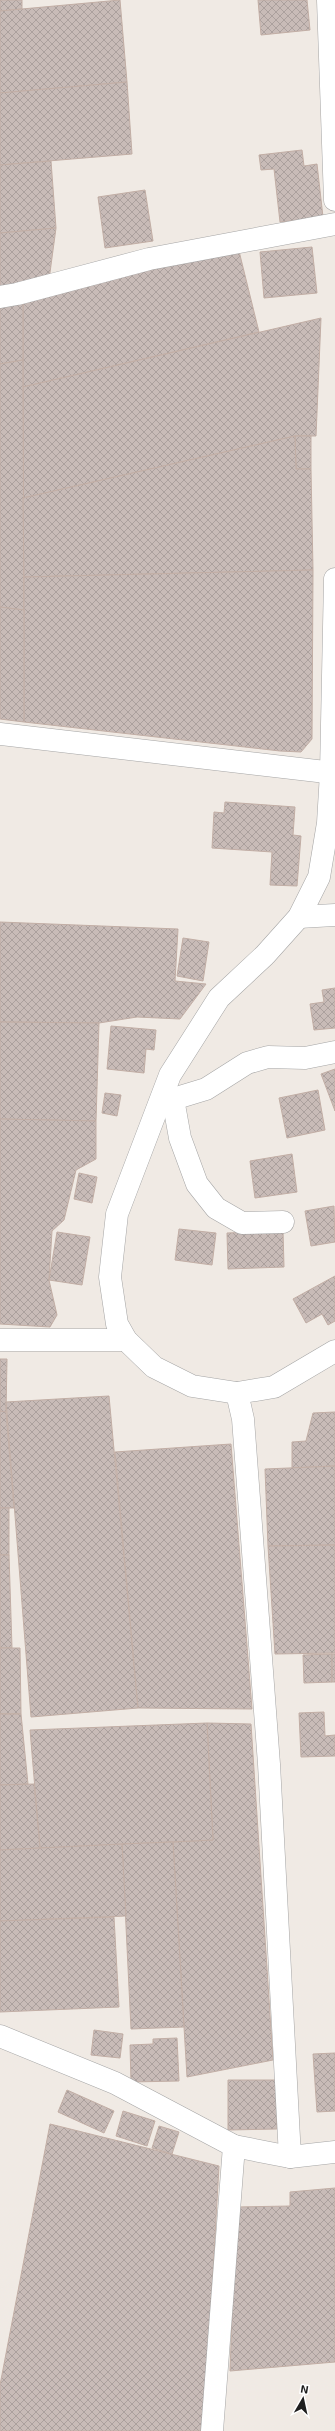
<svg xmlns="http://www.w3.org/2000/svg" width="335" height="2431" viewBox="0 0 335 2431" font-family="'Exo 2',sans-serif">
<style>
.building{fill:url(#building-cross-hatch);stroke:#c2aea5}
.lines{fill:none;stroke-linecap:round;stroke-linejoin:round}
.minor-casing{stroke:#a5a5a5;stroke-width:23}
.minor{stroke:#fff;stroke-width:22}
</style>
<defs>
<pattern id="building-cross-hatch" width="8" height="8" patternUnits="userSpaceOnUse"><rect width="8" height="8" fill="#c8bbb7"/><path d="M0 0l8 8M0 8l8-8" fill="none" stroke="#aba09d"/></pattern>
</defs>
<rect width="100%" height="100%" fill="#f0eae4"/>
<g class="building">
<polygon points="0,0 22,0 22,9 0,11"/>
<polygon points="120,0 127,82 0,93 0,11"/>
<polygon points="258,0 307,0 310,30 261,35"/>
<polygon points="127,82 132,154 0,165 0,93"/>
<polygon points="302,150 304,166 317,164 323,217 280,222 274,169 261,170 259,155"/>
<polygon points="51,161 56,228 0,233 0,165"/>
<polygon points="145,190 153,241 105,248 98,197"/>
<polygon points="56,228 49,280 0,293 0,233"/>
<polygon points="312,247 317,293 264,298 260,252"/>
<polygon points="239,251 259,332 23,387 23,297"/>
<polygon points="23,297 23,360 0,364 0,301"/>
<polygon points="321,318 316,436 295,436 23,498 23,387"/>
<polygon points="23,360 23,387 24,610 0,607 0,364"/>
<polygon points="295,436 311,436 311,469 296,469"/>
<polygon points="295,436 296,469 311,469 313,570 24,577 23,498"/>
<polygon points="313,570 312,739 301,752 280,751 24,722 24,577"/>
<polygon points="0,607 24,610 24,722 0,719"/>
<polygon points="225,802 295,807 293,835 301,836 297,886 270,885 272,852 212,848 214,812 224,813"/>
<polygon points="0,922 178,929 175,981 206,984 180,1019 137,1017 99,1023 0,1022"/>
<polygon points="183,938 209,942 203,981 177,976"/>
<polygon points="335,988 335,1028 314,1030 310,1004 324,1002 322,990"/>
<polygon points="0,1022 99,1023 96,1121 0,1119"/>
<polygon points="111,1026 156,1030 154,1050 146,1049 144,1073 107,1069"/>
<polygon points="335,1069 335,1111 321,1074"/>
<polygon points="318,1090 325,1130 287,1138 279,1098"/>
<polygon points="105,1093 121,1095 117,1116 102,1113"/>
<polygon points="0,1119 96,1121 96,1159 76,1170 64,1220 52,1231 49,1280 57,1315 50,1327 0,1324"/>
<polygon points="292,1154 297,1192 255,1198 250,1161"/>
<polygon points="79,1173 97,1177 92,1203 74,1199"/>
<polygon points="334,1206 335,1242 311,1246 305,1211"/>
<polygon points="179,1229 216,1233 212,1265 175,1260"/>
<polygon points="283,1231 284,1267 228,1269 227,1233"/>
<polygon points="57,1232 90,1237 82,1285 49,1280"/>
<polygon points="335,1276 335,1321 328,1325 322,1314 306,1323 293,1299"/>
<polygon points="0,1359 7,1359 6,1412 0,1411"/>
<polygon points="109,1396 138,1708 31,1717 6,1402"/>
<polygon points="0,1411 6,1412 14,1508 0,1508"/>
<polygon points="335,1412 335,1466 292,1468 292,1442 306,1441 313,1413"/>
<polygon points="231,1444 252,1709 138,1708 115,1452"/>
<polygon points="335,1466 335,1545 268,1546 265,1469"/>
<rect x="0" y="1508" width="9" height="47"/>
<polygon points="335,1545 335,1653 275,1654 268,1546"/>
<polygon points="0,1555 9,1555 12,1648 0,1648"/>
<polygon points="0,1648 20,1648 21,1714 0,1714"/>
<polygon points="332,1654 332,1682 304,1683 303,1655"/>
<rect x="332" y="1654" width="3" height="28"/>
<polygon points="324,1712 325,1736 335,1735 335,1756 301,1757 299,1713"/>
<polygon points="0,1714 21,1714 28,1784 0,1785"/>
<polygon points="207,1723 251,1724 273,2060 187,2077 173,1842 213,1840"/>
<polygon points="207,1723 213,1840 40,1848 30,1730"/>
<polygon points="34,1784 40,1848 0,1850 0,1785"/>
<polygon points="173,1842 184,2027 131,2029 122,1844"/>
<polygon points="122,1844 126,1916 0,1921 0,1850"/>
<polygon points="114,1917 119,2007 0,2012 0,1921"/>
<polygon points="94,2030 123,2034 120,2058 91,2055"/>
<polygon points="177,2038 179,2081 131,2082 130,2045 153,2044 153,2039"/>
<polygon points="335,2053 335,2111 317,2112 313,2054"/>
<polygon points="228,2080 276,2080 277,2129 228,2130"/>
<polygon points="67,2090 114,2111 104,2133 58,2112"/>
<polygon points="123,2111 155,2121 147,2146 116,2136"/>
<polygon points="50,2124 219,2166 204,2431 0,2431 0,2385"/>
<polygon points="159,2126 179,2132 172,2154 152,2148"/>
<polygon points="335,2188 335,2362 230,2371 236,2207 290,2206 290,2192"/>
</g>
<g class="lines">
<defs>
<g id="minor">
<polyline points="328,0 335,200"/>
<polyline points="0,297 17,294 149,259 335,224"/>
<polyline points="335,579 331,773 328,823 319,877 299,917 265,955 219,998 170,1075 117,1214 110,1277 117,1324 126,1340 154,1367 192,1386 237,1393 274,1387 335,1351"/>
<polyline points="0,734 335,773"/>
<polyline points="299,917 335,915"/>
<polyline points="173,1099 180,1138 197,1184 216,1208 242,1223 283,1222"/>
<polyline points="160,1103 206,1089 247,1063 268,1057 305,1058 335,1052"/>
<polyline points="0,1340 126,1340"/>
<polyline points="237,1393 243,1419 269,1764 290,2157"/>
<polyline points="0,2036 115,2083 234,2146 212,2431"/>
<polyline points="234,2146 290,2157 335,2152"/>
</g>
</defs>
<use href="#minor" class="minor-casing"/>
<use href="#minor" class="minor"/>
</g>
<g transform="translate(303 2399) rotate(9)" stroke="#ffffff" stroke-width="3" paint-order="stroke">
<path d="M0-3L7 15L0 10L-7 15Z" fill="#1e1e1e"/>
<text y="-6" font-size="11" font-weight="bold" text-anchor="middle" fill="#1e1e1e">N</text>
</g>
</svg>
